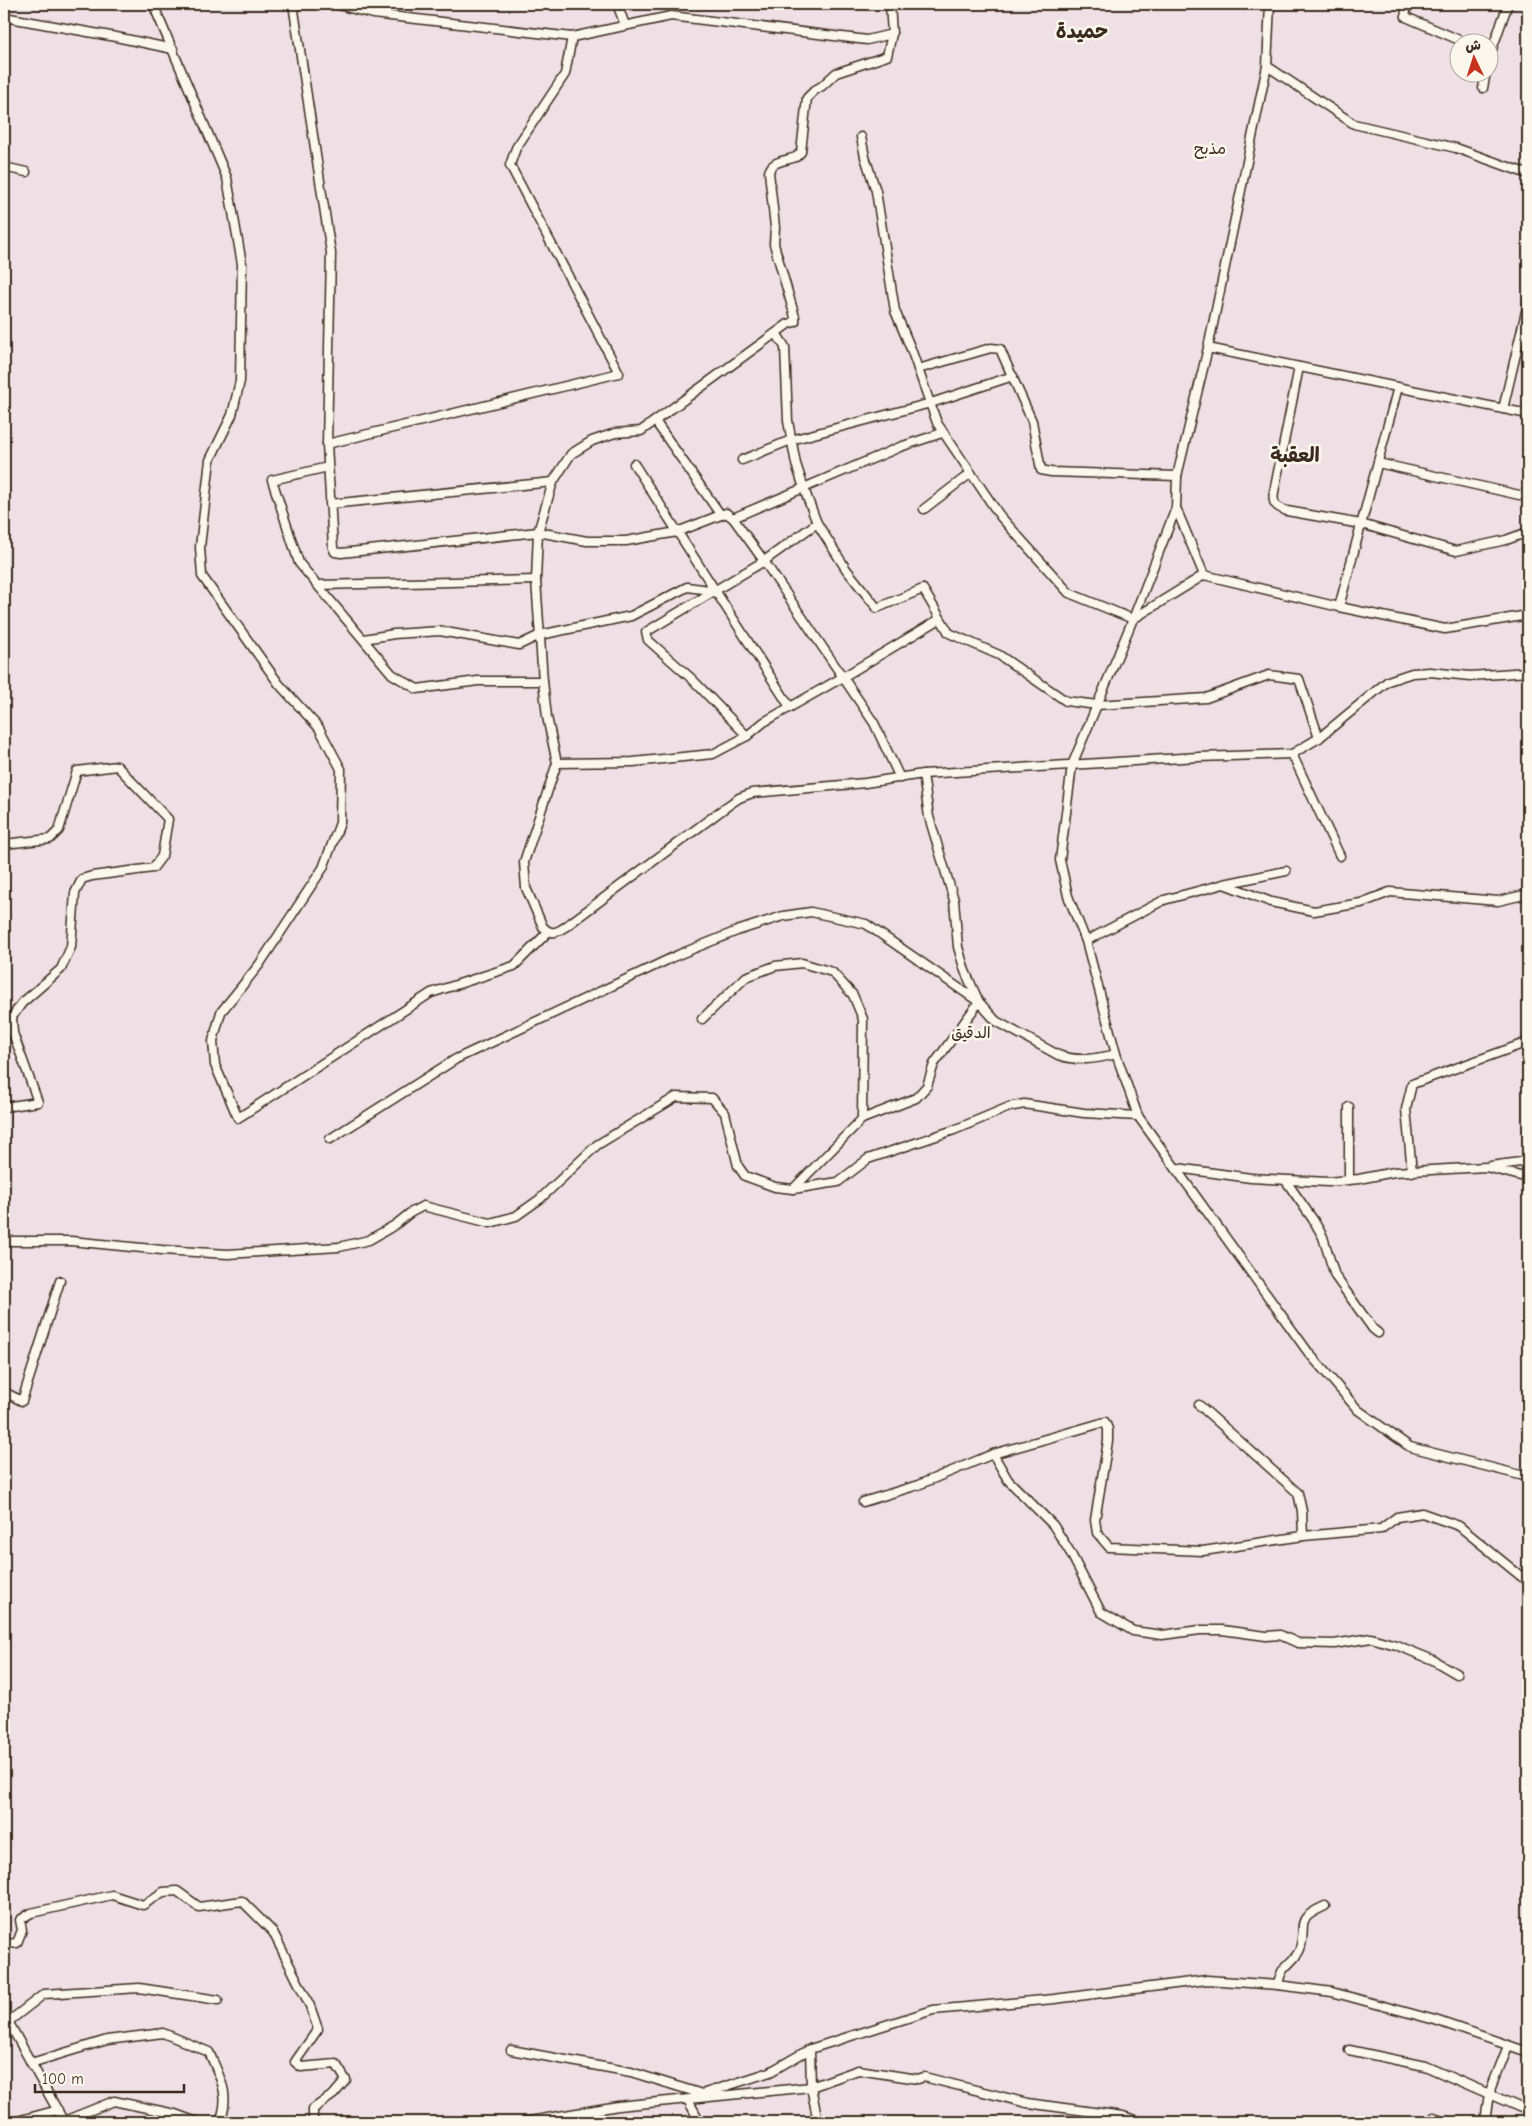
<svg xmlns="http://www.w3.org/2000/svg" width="1532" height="2126" viewBox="0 0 1532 2126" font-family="'Comic Neue','Playpen Sans Arabic',sans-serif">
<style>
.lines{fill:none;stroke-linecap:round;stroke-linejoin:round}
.minor-casing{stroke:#3b2a1e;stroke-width:11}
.minor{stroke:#fbf7ec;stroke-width:8}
.labels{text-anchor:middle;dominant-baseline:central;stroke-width:5;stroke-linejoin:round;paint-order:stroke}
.neighbourhood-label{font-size:16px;fill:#3b2a1e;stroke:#fbf7ec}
.district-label{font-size:20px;font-weight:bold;fill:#3b2a1e;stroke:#fbf7ec}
</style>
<rect width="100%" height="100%" fill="#eee0e5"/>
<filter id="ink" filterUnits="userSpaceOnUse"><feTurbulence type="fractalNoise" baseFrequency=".02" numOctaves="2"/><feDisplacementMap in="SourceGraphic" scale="10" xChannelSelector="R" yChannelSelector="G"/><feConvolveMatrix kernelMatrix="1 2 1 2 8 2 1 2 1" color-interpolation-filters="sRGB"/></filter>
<g filter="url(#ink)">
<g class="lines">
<defs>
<g id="minor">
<polyline points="153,4 227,178 242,264 240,381 232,415 210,460 200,547 202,576 279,684 319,728 341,769 340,823 323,868 259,965 221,1012 213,1041 215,1065 238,1118 431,993 514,966 548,932"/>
<polyline points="293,4 331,253 327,444 333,548 335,552 341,553 538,532 587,541 626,541 677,532 726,513 733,518 764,561 874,723 900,778"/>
<polyline points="334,4 373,14 572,37 671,16 867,40 892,34 890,4"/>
<polyline points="617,4 625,25"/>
<polyline points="1270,4 1267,66 1208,348 1177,476 1176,508 1133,619 1072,765 1060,860 1068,896 1086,941 1116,1054 1138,1116 1308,1352 1358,1410 1410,1447 1528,1477"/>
<polyline points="1405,4 1406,17 1464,42"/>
<polyline points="4,17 116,37 173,49"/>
<path d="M 892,34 L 887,56 L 836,73 L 822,86 L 815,90 L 807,98 L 801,152 L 796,157 C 786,161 772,160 769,172 L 775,227 L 774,244 L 795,317 L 795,322 L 788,324 L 641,431 L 615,433 L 592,441 L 571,454 L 553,482 L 538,532 L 536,580 L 543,681 L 547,717 L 557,763 L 524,862 L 526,888 L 543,927 C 551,935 556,933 565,927 L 726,807 L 739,798 L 752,793 L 865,783 L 923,774 L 1198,757 L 1292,754 L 1319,738 L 1388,681 L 1412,673 L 1430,672 L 1470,676 L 1528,672"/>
<polyline points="1490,55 1508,4"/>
<polyline points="1267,66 1354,124 1456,148 1528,174"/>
<polyline points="1483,88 1486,72"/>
<polyline points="861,137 865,157 876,191 895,311 911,349 937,423 1000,516 1069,593 1133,619 1204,575 1176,508"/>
<polyline points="4,167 26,172"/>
<polyline points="776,333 785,347 788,421 796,464 807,497 817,523 846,569 877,608 923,589 949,633 999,655 1066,701 1097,705 1206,698 1269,675 1299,679 1319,738"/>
<polyline points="1208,348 1528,414"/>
<path d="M 1299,367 L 1274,492 C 1272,504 1276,507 1287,511 L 1361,524 L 1456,551 L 1506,540 L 1528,532"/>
<polyline points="918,369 991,348 1000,349 1032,421 1041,470 1051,472 1177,476"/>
<polyline points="1503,409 1528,303"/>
<polyline points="655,421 720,514"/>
<polyline points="327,444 619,373 510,165 516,148 565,74 572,37"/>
<polyline points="742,460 791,440 931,403 1013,376"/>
<polyline points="1378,463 1528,497"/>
<polyline points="634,464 790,707"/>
<polyline points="328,467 272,480 299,563 392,674 417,689 478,681 543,681"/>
<polyline points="330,504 553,482"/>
<polyline points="924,509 971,473"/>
<polyline points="733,518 900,447 942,433"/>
<polyline points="1204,575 1339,607 1445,629 1528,615"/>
<polyline points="318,585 536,580"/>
<polyline points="1339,607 1398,387"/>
<polyline points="364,639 394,634 440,631 519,645 540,635 631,616 687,587 717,591"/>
<polyline points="747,736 692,679 648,640 646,632 764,561 817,523"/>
<polyline points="1292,754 1340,856"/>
<polyline points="557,763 633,762 713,754 747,736 764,722 843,677 940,619"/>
<path d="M 923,774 L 929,817 L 954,900 L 958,947 L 965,971 L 979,1002 L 996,1021 L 1058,1055 C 1078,1062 1096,1059 1116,1054"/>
<polyline points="4,844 50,839 59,830 77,771 117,766 168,819 162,856 153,868 92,876 82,879 75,893 71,947 61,969 22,1003 12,1017 13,1033 38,1102 4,1107"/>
<polyline points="1224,884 1286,871"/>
<polyline points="1086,941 1164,900 1224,884 1271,902 1314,911 1361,903 1390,892 1498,901 1528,894"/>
<polyline points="330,1139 456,1059 680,954 737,931 783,916 811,912 866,924 979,1002 934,1064 927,1086 916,1098 862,1119 863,1019 853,995 832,972 802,963 775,966 746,977 702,1019"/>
<polyline points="1491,1166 1528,1161"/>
<polyline points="1177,1168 1251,1178 1328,1182 1359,1179 1394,1172 1486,1167 1528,1178"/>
<polyline points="1412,1172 1406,1109 1412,1084 1528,1042"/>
<polyline points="1349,1179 1349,1107"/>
<polyline points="1286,1181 1314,1221 1323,1237 1335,1276 1373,1329 1378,1333"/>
<polyline points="793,1189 862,1119"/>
<polyline points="4,1241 71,1241 162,1250 228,1254 339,1247 369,1240 395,1225 410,1213 423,1206 490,1223 516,1216 540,1199 597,1145 676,1097 712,1098 725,1113 738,1166 745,1176 775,1187 793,1189 838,1182 868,1159 954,1130 1009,1107 1024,1104 1084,1113 1138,1116"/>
<polyline points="4,1392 22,1401 60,1281"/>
<polyline points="1199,1405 1298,1493 1302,1511 1303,1536"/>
<polyline points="993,1454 1008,1480 1053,1525 1070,1552 1101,1612 1133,1631 1162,1635 1200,1630 1222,1630 1266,1636 1280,1635 1298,1643 1334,1644 1371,1638 1396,1645 1433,1660 1457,1674"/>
<polyline points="863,1502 918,1485 993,1454 1105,1422 1108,1429 1108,1441 1095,1520 1097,1533 1109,1547 1203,1551 1303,1536 1381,1529 1397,1517 1422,1513 1459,1526 1528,1582"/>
<polyline points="4,1944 17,1943 22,1930 20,1920 31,1913 112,1895 143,1905 163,1892 177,1891 199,1907 242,1901 273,1932 310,2006 318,2029 295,2062 301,2067 336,2064 346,2080 334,2094 313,2109 313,2122"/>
<path d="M 1278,1985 C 1279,1980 1280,1974 1283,1970 C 1288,1963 1297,1958 1300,1949 C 1308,1923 1292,1921 1325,1906"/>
<polyline points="4,2014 64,2122"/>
<polyline points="8,2022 44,1994 139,1988 218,2000"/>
<polyline points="810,2049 811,2087 858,2070 918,2079 924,2077 1027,2103 1123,2116 1142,2122"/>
<polyline points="511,2050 631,2072 702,2094 770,2072 810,2049 933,2010 1054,1999 1207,1980 1278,1985 1332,1992 1435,2020 1528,2052"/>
<polyline points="1349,2050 1425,2066 1528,2111"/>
<path d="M 31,2063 L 107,2040 L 163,2033 L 209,2052 C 220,2078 231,2094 220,2122"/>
<polyline points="688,2100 700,2122"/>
<polyline points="1434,2117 1442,2122"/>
<polyline points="64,2121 114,2101 175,2114 197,2122"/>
<polyline points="13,2122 58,2110"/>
<polyline points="524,2122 618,2106 811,2087 818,2122"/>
<polyline points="1485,2122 1489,2094 1508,2046"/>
</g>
</defs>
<use href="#minor" class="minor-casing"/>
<use href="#minor" class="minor"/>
</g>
</g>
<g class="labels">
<g class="neighbourhood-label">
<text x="1210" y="149">مذبح</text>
<text x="971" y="1033">الدقيق</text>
</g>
<g class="district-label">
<text x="1082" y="31">حميدة</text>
<text x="1295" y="455">العقبة</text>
</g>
</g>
<rect width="1532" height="2126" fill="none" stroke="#fbf7ec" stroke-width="20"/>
<rect x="10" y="10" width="1512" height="2106" fill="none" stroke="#3b2a1e" stroke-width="2" filter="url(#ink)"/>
<g transform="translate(1474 58) rotate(356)"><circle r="24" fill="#fbf7ec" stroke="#aea59a"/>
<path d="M0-4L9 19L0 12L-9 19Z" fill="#c8321e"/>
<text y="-8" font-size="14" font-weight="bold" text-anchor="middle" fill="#3b2a1e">ش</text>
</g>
<path d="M35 2084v8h149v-8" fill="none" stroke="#3b2a1e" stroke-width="2.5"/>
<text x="42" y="2084" font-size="15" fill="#3b2a1e" stroke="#fbf7ec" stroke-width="4" paint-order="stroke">100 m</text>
</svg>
